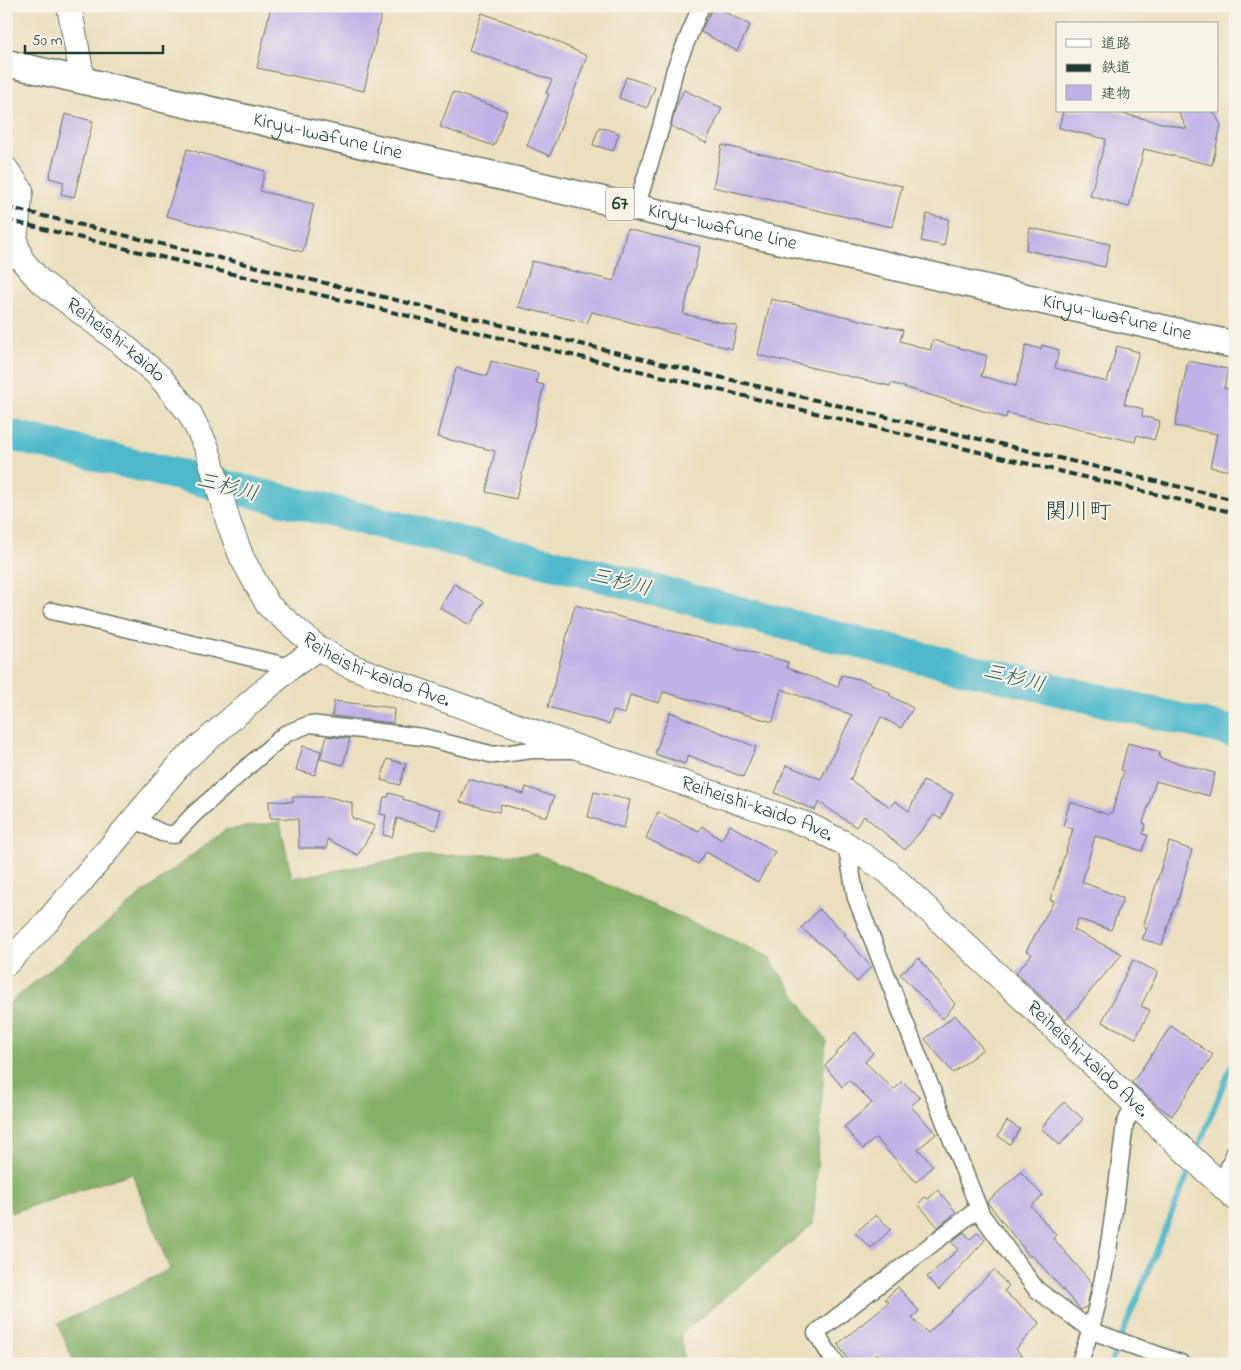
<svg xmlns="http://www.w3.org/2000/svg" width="1241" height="1370" viewBox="0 0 1241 1370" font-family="'Indie Flower','Klee One',sans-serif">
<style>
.forest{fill:#84b067;stroke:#52764e}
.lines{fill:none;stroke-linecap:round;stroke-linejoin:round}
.stream{stroke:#4eb9cb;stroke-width:5.5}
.river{stroke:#4eb9cb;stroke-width:32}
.building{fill:#c0b2e7}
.street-casing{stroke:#667664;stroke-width:19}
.secondary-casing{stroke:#667664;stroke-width:26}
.primary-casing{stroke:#667664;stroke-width:29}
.street{stroke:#fff;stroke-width:16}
.secondary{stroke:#fff;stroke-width:24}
.primary{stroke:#fff;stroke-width:26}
.rail{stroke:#1f3d34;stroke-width:4;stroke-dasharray:8 4;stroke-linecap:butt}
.labels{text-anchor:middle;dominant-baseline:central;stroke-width:4.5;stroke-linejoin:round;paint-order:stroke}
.shield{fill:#f7f3e8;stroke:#60746a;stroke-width:1}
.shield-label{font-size:19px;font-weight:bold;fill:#1f3d34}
.street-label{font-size:20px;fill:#1f3d34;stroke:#f7f3e8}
.water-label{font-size:21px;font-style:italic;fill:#2b5c5a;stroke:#f7f3e8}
.quarter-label{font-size:22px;fill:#1f3d34;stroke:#f7f3e8}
</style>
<rect width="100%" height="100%" fill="#f7f3e8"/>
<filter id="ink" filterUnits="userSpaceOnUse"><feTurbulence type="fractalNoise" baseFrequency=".02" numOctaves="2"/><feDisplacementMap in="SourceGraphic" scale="10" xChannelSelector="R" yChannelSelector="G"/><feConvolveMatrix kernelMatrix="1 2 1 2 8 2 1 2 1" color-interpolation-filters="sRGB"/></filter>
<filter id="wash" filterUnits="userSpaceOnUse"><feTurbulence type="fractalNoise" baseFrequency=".0096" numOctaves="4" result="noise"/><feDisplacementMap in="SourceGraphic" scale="20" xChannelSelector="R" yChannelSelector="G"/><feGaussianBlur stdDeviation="1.12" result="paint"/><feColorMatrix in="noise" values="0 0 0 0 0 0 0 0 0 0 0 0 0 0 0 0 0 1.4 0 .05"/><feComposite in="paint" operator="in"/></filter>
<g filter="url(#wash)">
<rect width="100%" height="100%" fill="#ebdfbe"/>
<polygon class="forest" points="280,822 292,878 420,856 538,854 768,956 826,1040 813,1224 681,1334 684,1364 75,1364 58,1324 170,1269 132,1173 11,1213 6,1190 6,1006 149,888 225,830"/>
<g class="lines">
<g class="stream">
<polyline points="1196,1153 1235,1056"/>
<polyline points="1110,1364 1192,1164"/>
</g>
<polyline class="river" points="6,434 574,569 851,641 1235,732"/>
</g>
<g id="blocks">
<g class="building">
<polygon points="271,6 383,6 364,91 257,68"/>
<polygon points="713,6 750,25 737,51 701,32"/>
<polygon points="482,13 547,37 587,56 550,156 527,146 549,94 546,93 552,80 469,50"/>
<polygon points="626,77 655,87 647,108 619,98"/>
<polygon points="684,90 722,108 706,143 671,126 676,106"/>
<polygon points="453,92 507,111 494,146 440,127"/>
<polygon points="1063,111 1112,111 1187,129 1178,111 1213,111 1221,125 1212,165 1144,149 1129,207 1090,196 1106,139 1059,128"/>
<polygon points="65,114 93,121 74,197 61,194 64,182 49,178"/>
<polygon points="599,127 619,133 613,151 593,145"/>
<polygon points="722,145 902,186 892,227 713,187"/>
<polygon points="187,149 265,171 260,191 314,204 303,252 166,216"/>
<polygon points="927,214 949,219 944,246 921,241"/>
<polygon points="1030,228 1110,244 1105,267 1026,250"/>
<polygon points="627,229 700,247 683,314 737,326 732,349 592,312 587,323 518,307 532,261 614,281"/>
<polygon points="771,299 903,330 900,341 930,350 933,340 987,356 981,376 1016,386 1026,345 1041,349 1042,345 1059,350 1055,368 1107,382 1117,346 1139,352 1124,404 1143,409 1142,416 1160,421 1154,440 1137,435 1135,442 1007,413 1006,418 891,383 890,386 758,355"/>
<polygon points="491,361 538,373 536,383 544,385 516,499 486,492 495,451 438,437 456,368 487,376"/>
<polygon points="1188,361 1228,369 1224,388 1235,391 1235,472 1210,467 1217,434 1175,426"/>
<polygon points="454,584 484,602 470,625 440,608"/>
<polygon points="575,605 788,662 787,668 838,687 841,675 863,680 890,693 889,695 913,708 901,728 881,717 850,780 890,807 895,801 909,811 923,781 953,794 941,819 934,815 905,850 864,816 856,827 819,802 815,810 775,793 786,765 821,779 852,715 781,689 773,722 663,692 659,703 630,695 625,714 613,711 609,724 548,707"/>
<polygon points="334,701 394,708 393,723 332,716"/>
<polygon points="670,712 756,747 743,777 688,755 685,764 655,754"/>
<polygon points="327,736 350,739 343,765 320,759"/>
<polygon points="1128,743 1160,752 1159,758 1215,773 1209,796 1156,781 1143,823 1146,824 1143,834 1148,835 1142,851 1095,836 1082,882 1123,898 1111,930 1078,919 1074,930 1122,954 1066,1020 1016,973 1032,954 1026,951 1054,901 1050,900 1073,829 1063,826 1070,802 1109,815 1110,812 1112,813 1124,771 1121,770"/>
<polygon points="303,746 321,751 315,775 296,770"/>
<polygon points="387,759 406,764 400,785 381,780"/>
<polygon points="468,779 524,794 526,787 554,797 547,817 501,804 499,812 460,802"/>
<polygon points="594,792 630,800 624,828 588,817"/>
<polygon points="389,793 403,797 402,799 441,810 436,830 397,818 392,837 383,835 386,815 380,814 384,797 388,797"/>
<polygon points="293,797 329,797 352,803 352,818 375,826 358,855 327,839 327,848 299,848 298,819 270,818 269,801 293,802"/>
<polygon points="658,812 699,831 702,826 721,840 730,825 775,852 758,882 706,852 698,864 646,838"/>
<polygon points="1169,842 1192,850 1176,907 1174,907 1162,945 1142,939 1147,929 1143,927"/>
<polygon points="819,909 846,934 844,935 871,967 857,982 829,951 801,928"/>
<polygon points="919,958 955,1004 943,1019 900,974"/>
<polygon points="1133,960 1158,972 1141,1006 1150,1010 1136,1038 1102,1022"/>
<polygon points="955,1015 983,1049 953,1073 925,1039"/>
<polygon points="1171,1026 1213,1055 1172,1116 1158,1106 1132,1083"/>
<polygon points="855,1032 873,1053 865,1062 894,1090 902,1081 920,1098 911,1106 936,1134 918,1149 933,1166 916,1182 876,1138 863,1149 844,1127 872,1103 849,1080 842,1087 825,1066"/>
<polygon points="1064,1102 1083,1119 1060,1145 1041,1128"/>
<polygon points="1007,1121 1020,1129 1010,1144 998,1136"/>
<polygon points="1021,1172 1043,1196 1031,1206 1056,1235 1053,1238 1092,1283 1087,1306 1081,1310 1032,1255 1030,1257 987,1202"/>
<polygon points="938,1190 956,1212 938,1227 918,1204 925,1197 928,1199"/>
<polygon points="876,1215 891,1229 871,1248 855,1233"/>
<polygon points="964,1232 970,1239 978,1232 985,1240 939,1290 927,1277 959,1249 951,1242"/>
<polygon points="994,1270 1009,1286 1004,1291 1040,1323 1016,1349 1029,1364 886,1364 878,1354 862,1364 850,1364 838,1344 889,1302 885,1299 898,1287 919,1311 912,1318 928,1333"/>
</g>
</g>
</g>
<g filter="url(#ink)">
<use href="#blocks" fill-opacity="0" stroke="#667664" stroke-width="1"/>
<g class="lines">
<defs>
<g id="street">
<polyline points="636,208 661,127 675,69 701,6"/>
<polyline points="52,611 291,667"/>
<polyline points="134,819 162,833 174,835 194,814 285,734 310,724 423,737 494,755 532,750 572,750"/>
<polyline points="846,844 856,898 981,1214 1036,1289 1092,1331 1183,1364"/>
<polyline points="1221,1186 1235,1152"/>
<polyline points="836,1364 816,1333 979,1208"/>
<path d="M 1079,1364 C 1108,1288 1114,1205 1125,1124 L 1134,1105"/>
</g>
<g id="secondary">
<polyline points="69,6 83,81"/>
<path id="s1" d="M 6,169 L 21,190 L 15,240 L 21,259 L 39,280 L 120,342 L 160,377 L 190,414 L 207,448 L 229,524 L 242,558 L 268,605 L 318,648 L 348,665 L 369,673 L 585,750 L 808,825 L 846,844 L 888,872 L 1235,1198"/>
<polyline points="6,964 46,923 183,761 291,667 318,648"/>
</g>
<g id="primary">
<path id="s2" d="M 6,63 L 1235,345"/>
</g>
</defs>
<use href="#street" class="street-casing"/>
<use href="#secondary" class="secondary-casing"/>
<use href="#primary" class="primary-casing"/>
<use href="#street" class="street"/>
<use href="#secondary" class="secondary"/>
<use href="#primary" class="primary"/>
<g class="rail">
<polyline points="6,207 1235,500"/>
<polyline points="6,220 1235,513"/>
</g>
</g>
</g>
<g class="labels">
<rect class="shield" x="606" y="187.5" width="28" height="33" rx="4"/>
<g class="shield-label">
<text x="620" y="204">67</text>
</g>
<g class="street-label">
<text stroke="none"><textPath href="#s2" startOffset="330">Kiryu-Iwafune Line</textPath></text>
<text stroke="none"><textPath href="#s2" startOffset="735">Kiryu-Iwafune Line</textPath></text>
<text stroke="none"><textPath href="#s2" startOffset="1140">Kiryu-Iwafune Line</textPath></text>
<text stroke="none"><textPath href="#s1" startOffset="221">Reiheishi-kaido</textPath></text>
<text stroke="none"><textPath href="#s1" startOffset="662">Reiheishi-kaido Ave.</textPath></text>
<text stroke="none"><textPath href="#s1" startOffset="1068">Reiheishi-kaido Ave.</textPath></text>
<text stroke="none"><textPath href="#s1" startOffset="1488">Reiheishi-kaido Ave.</textPath></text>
</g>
<g class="water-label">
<text transform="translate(227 488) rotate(14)">三杉川</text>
<text transform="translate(620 583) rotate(14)">三杉川</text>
<text transform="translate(1014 679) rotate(14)">三杉川</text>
</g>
<g class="quarter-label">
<text x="1078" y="513">関川町</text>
</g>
</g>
<rect width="1241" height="1370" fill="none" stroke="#f7f3e8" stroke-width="25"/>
<rect x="1056" y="22" width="162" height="90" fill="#f7f3e8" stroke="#a1aaa0"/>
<rect x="1066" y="39" width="25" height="8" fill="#ffffff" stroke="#a1aaa0"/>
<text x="1101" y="48" font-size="15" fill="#1f3d34">道路</text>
<rect x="1066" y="64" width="25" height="8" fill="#1f3d34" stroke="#a1aaa0"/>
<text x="1101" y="72" font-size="15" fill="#1f3d34">鉄道</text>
<rect x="1066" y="85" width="25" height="15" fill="#c0b2e7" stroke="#a1aaa0"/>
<text x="1101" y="98" font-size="15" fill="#1f3d34">建物</text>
<path d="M25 45v8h138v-8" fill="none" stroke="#1f3d34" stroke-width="2.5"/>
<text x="32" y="45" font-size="15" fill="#1f3d34" stroke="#f7f3e8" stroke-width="4" paint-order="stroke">50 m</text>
</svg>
